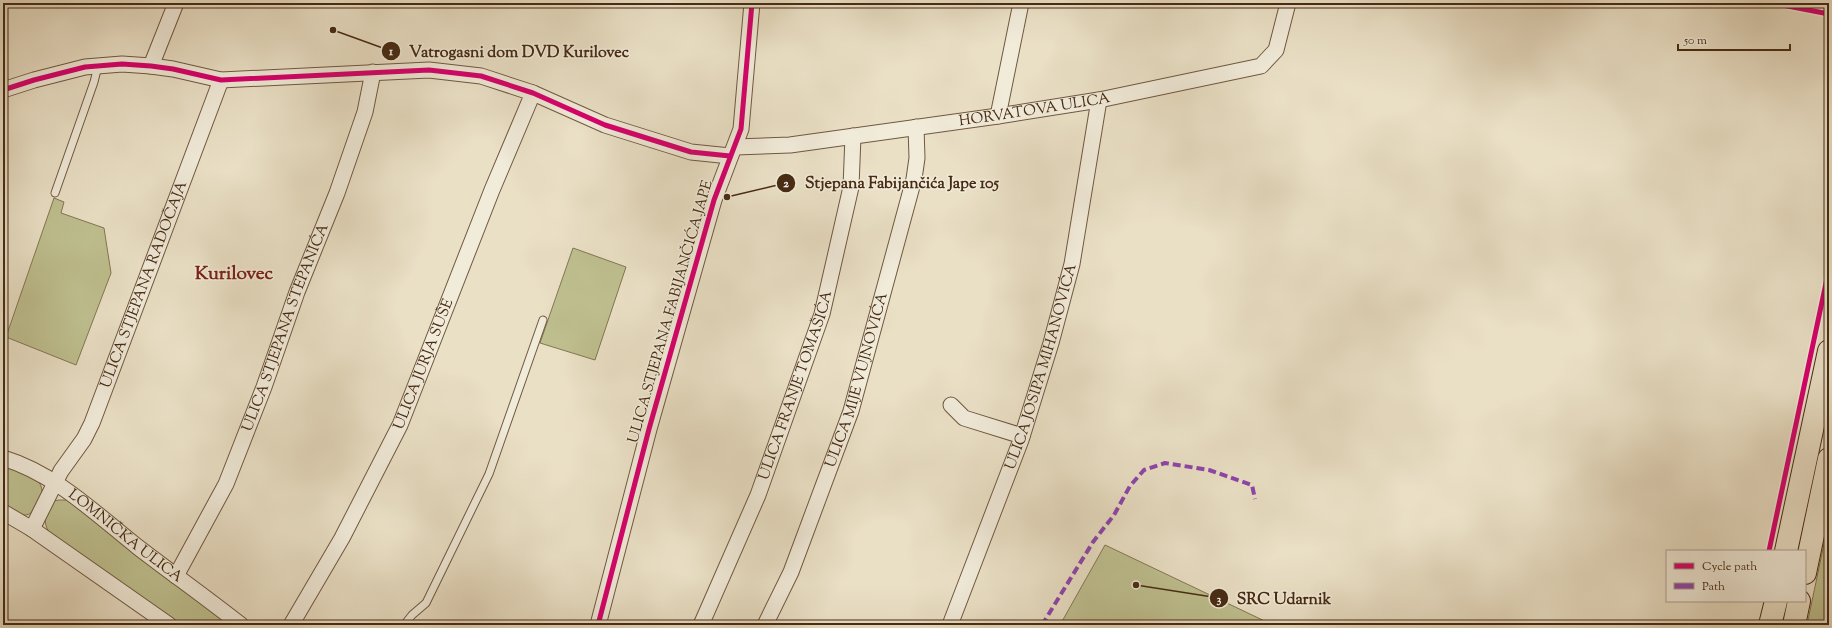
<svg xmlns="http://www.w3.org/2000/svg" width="1832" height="628" viewBox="0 0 1832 628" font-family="'Sorts Mill Goudy',serif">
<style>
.green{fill:#bfc090;stroke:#837652}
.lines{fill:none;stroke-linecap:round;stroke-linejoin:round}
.lane-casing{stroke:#705840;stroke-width:9}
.street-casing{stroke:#705840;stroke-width:17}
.primary-casing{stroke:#472b14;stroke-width:24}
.lane{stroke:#f1ebda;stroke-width:7}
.street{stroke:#f1ebda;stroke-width:15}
.primary{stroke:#eae0c6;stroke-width:22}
.quiet{stroke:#8e44ad;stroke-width:4;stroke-dasharray:8 4;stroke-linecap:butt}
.cycleway-casing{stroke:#f1ebda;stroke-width:8}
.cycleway{stroke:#d6006c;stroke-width:5}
.labels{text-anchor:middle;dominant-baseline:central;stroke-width:3;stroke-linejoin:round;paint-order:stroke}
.street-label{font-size:15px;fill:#472b14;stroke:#f1ebda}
.district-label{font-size:19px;font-weight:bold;fill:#7a1f14;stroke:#f1ebda}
.leader{fill:none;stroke:#472b14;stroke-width:1.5}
.callout-dot{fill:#472b14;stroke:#f1ebda;stroke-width:1.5}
.mark-label{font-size:12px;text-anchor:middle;font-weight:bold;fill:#fff}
.callout-label{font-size:16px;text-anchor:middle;font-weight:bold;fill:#472b14;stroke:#f1ebda;stroke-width:3;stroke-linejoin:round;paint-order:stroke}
</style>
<rect width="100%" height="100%" fill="#eae0c6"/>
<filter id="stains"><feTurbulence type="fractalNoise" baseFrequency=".005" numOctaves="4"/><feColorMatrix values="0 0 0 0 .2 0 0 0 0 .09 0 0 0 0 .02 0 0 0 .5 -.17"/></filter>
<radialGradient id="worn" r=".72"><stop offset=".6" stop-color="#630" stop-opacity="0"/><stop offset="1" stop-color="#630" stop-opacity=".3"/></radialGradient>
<g class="green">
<polygon points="54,198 64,202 61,213 104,228 111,273 76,365 6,337"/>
<polygon points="573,248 626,267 595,360 540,343"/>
<path d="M 3,463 C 14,468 34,474 40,484 C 46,494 37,513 26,515 C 18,516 9,509 3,505 Z"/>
<path d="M 59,500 L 67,500 L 77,507 L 235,625 L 181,625 L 51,535 C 41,521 46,516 53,501 Z"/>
<polygon points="1829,520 1829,625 1807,625"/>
<polygon points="1105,545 1273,625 1060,625"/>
</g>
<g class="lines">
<defs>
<g id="lane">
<polyline points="55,193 94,82 98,66"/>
<polyline points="404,625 412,615 426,603 489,474 543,320"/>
</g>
<g id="street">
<polyline points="151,66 176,3"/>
<polyline points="3,90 34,80 85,67 122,64 151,66 173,69 221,80 429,70 481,76 533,93 605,125 691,152 730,156"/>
<polyline points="998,116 1021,3"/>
<path id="s1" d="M 735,147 L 790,145 L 998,116 L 1099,100 L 1261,66 L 1276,50 L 1288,3"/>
<polyline points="951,405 964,418 1022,436"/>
<path id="s2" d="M 3,458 C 56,474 97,515 139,548 C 173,574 208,599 241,625"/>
<polyline points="3,512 32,529 169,625"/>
<path id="s3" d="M 32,529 L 61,471 L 84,439 L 92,423 L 221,80"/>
<path id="s4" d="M 176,576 L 226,484 L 264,387 L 297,292 L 337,193 L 365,112 L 373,72"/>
<path id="s5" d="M 291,625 L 342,538 L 400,425 L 492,190 L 533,93"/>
<polyline points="598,625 649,429 714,200 741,129 752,3"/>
<path id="s6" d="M 701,625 L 758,495 L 822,314 L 851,187 L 853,136"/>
<path id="s7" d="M 765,625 L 791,572 L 851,411 L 914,179 L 917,158 L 916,127"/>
<path id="s8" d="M 950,625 L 1021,440 L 1051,343 L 1072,264 L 1099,100"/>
</g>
<g id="primary">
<polyline points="1786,551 1829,351"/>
<polyline points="1805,573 1829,459"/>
<polyline points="1770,625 1776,601"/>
<polyline points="1794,625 1799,601"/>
</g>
</defs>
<use href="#lane" class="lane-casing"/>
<use href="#street" class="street-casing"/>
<use href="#primary" class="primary-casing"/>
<use href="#lane" class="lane"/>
<use href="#street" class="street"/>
<use href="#primary" class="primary"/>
<polyline class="quiet" points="1042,625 1093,542 1114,515 1130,486 1144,470 1165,463 1209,470 1252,485 1255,499"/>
<defs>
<g id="cycleway">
<polyline points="1772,3 1829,14"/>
<polyline points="3,90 34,80 85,67 122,64 151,66 173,69 221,80 429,70 481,76 533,93 605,125 691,152 730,156"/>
<polyline points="1769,551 1829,269"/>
<polyline points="598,625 649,429 714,200 741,129 752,3"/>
</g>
</defs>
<use href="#cycleway" class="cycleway-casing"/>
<use href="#cycleway" class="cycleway"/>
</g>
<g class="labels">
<g class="street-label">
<text stroke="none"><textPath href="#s1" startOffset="302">HORVATOVA ULICA</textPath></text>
<text stroke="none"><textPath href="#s3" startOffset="270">ULICA STJEPANA RADOČAJA</textPath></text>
<text transform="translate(671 312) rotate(-74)">ULICA STJEPANA FABIJANČIĆA JAPE</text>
<text stroke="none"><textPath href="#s4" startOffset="272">ULICA STJEPANA STEPANIĆA</textPath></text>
<text stroke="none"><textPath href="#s5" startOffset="293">ULICA JURJA SUŠE</textPath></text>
<text stroke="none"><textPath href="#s8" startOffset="274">ULICA JOSIPA MIHANOVIĆA</textPath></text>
<text stroke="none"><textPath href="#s7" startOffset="262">ULICA MIJE VUJNOVIĆA</textPath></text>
<text stroke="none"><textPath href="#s6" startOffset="258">ULICA FRANJE TOMAŠIĆA</textPath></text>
<text stroke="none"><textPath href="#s2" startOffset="146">LOMNIČKA ULICA</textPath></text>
</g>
<g class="district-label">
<text x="234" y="274">Kurilovec</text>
</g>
</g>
<path class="leader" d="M333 30L391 51M727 197L786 183M1136 585L1219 598"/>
<g class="callout-dot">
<circle cx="333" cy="30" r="4"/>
<circle cx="727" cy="197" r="4"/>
<circle cx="1136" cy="585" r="4"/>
<circle cx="391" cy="51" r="10"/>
<circle cx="786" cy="183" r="10"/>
<circle cx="1219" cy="598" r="10"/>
</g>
<g class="mark-label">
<text x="391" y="55">1</text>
<text x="786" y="187">2</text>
<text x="1219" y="603">3</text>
</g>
<g class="callout-label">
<text x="519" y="57">Vatrogasni dom DVD Kurilovec</text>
<text x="902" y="188">Stjepana Fabijančića Jape 105</text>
<text x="1284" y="604">SRC Udarnik</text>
</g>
<rect width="1832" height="628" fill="none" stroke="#eae0c6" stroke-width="16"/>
<rect x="4" y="4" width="1824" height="620" fill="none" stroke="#472b14" stroke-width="2"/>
<rect x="8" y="8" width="1816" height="612" fill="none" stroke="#472b14"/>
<rect x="1666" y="550" width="140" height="52" fill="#f1ebda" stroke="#ad9e8b"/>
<rect x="1674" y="563" width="20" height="6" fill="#d6006c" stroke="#ad9e8b"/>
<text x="1702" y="570" font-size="12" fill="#472b14">Cycle path</text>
<rect x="1674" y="583" width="20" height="6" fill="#8e44ad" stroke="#ad9e8b"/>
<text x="1702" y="590" font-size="12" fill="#472b14">Path</text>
<path d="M1678 44v6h112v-6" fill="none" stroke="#472b14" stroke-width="2"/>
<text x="1684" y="44" font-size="12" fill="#472b14" stroke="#f1ebda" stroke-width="3" paint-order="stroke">50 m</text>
<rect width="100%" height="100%" filter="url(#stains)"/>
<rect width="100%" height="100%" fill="url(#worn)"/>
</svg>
